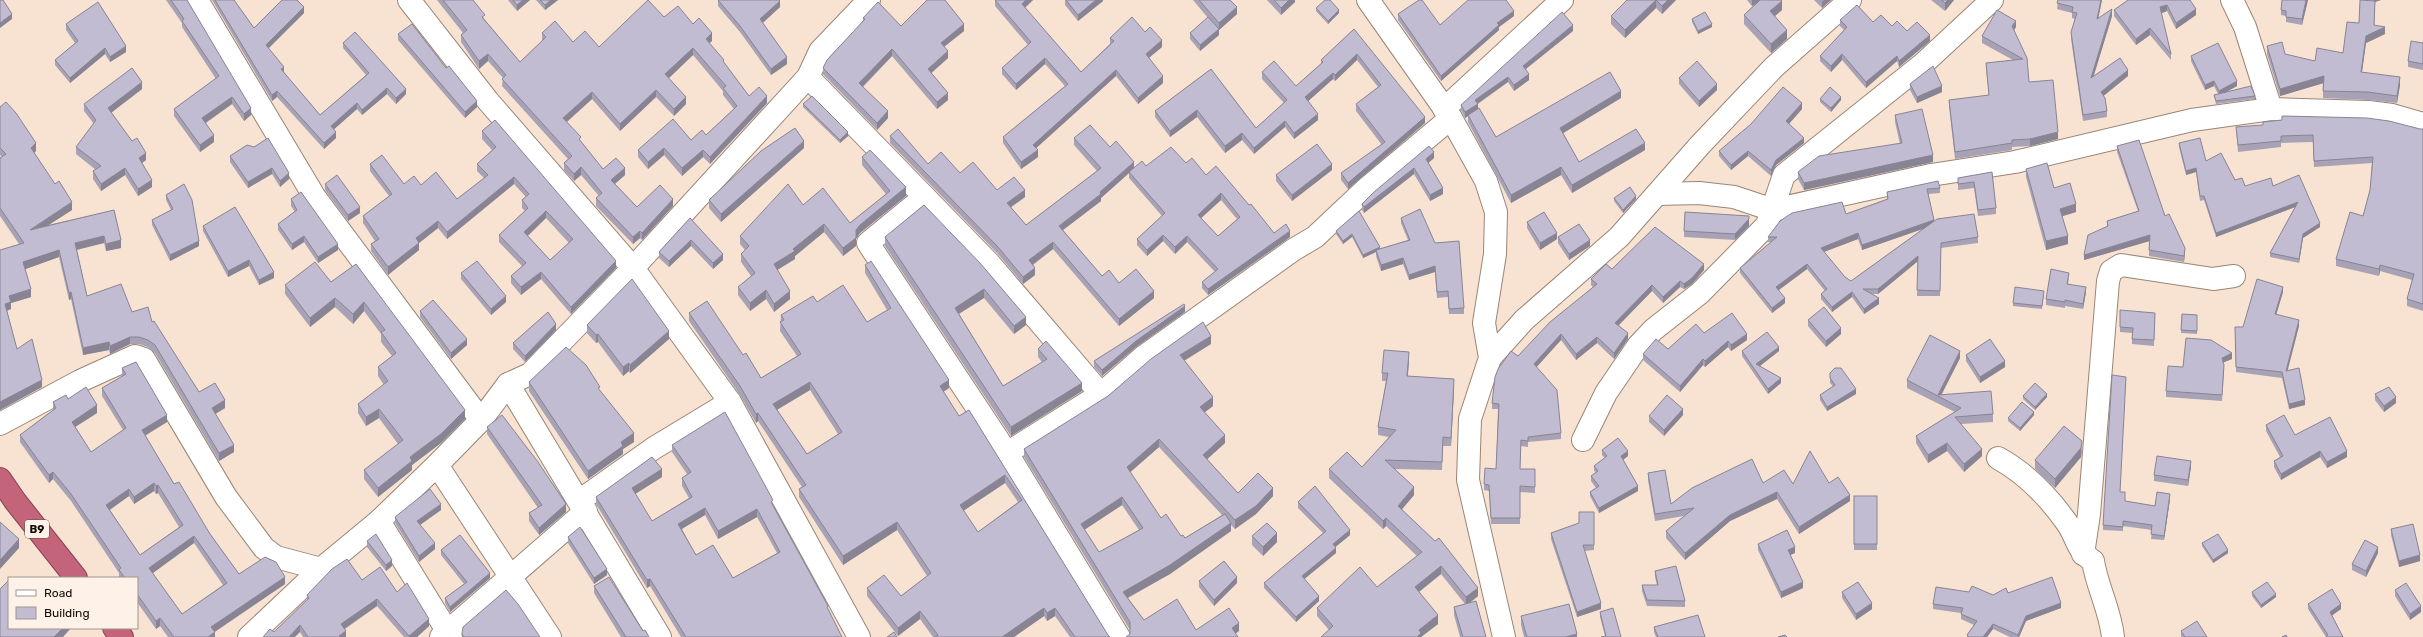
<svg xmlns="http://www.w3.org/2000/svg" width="2423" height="637" viewBox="0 0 2423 637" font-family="Rubik,sans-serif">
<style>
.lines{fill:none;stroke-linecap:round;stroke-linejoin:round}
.minor-casing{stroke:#998677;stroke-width:24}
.highway-casing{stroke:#854452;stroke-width:24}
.minor{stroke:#fff;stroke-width:22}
.highway{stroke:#c3647b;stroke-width:22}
.wall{fill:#a7a2b5;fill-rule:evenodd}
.shaded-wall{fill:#888493}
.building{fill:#c2bcd2;stroke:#888493;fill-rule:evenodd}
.labels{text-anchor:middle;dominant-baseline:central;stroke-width:3;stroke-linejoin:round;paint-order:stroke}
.shield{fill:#fef2e8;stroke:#58504a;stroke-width:1}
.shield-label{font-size:11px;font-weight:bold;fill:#110a06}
</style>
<rect width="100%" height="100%" fill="#f8e3d2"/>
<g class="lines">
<defs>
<g id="minor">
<polyline points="197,0 314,196 481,420"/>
<polyline points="409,0 488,101 633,268 730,402 859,637"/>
<polyline points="1368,0 1451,118 1486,181 1496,212 1495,254 1484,323 1490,358 1470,419 1468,480 1504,637"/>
<polyline points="2232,0 2245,27 2271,109"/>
<polyline points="808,77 989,263 1101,394"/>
<polyline points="1444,109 1562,0"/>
<polyline points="1657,194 1699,193 1734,197 1773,210 1931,175 2015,162 2192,120 2271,109 2368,112 2392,115 2423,124"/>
<polyline points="923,198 868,243 1007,453 1119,637"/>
<polyline points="1490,358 1524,320 1619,237 1700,145 1774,67 1850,0"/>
<polyline points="508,384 660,637"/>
<polyline points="0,424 80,381 135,356 144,359 226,497 264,548 276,557 321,569"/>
<polyline points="1583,440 1606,393 1638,346 1653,330 1700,293 1767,225 1784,175 1924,63 1992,0"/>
<polyline points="1007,453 1101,394 1143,357 1293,250 1315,237 1366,189 1451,118"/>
<path d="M 1998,458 C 2027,474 2048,496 2067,523 C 2078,539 2076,550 2093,561 C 2097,587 2110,609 2113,637"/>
<polyline points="437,465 550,637"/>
<polyline points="579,501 654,448 730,402"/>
<polyline points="379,521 451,637"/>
<polyline points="2083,554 2089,514 2108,281 2111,271 2121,265 2213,279 2234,276"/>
<polyline points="249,637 321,569 379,521 437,465 481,420 508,384 530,374 633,268 808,77 820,51 869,0"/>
<polyline points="441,637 586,511"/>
</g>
<g id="highway">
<polyline points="0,479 15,501 76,578"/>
<polyline points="114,628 122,637"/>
</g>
</defs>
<use href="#minor" class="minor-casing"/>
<use href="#highway" class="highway-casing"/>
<use href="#minor" class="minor"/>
<use href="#highway" class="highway"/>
</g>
<g class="wall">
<polygon points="166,0 187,0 251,115 244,121 232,104 206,123 214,142 200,152 174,116 174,109 216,79 182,27 182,23"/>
<polygon points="212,0 234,0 254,28 304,13 268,48 284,73 320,115 366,75 343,48 343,43 406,94 396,104 387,94 362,115 357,109 334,129 336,138 324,149 277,97 272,101"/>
<polygon points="437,0 473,0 485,20 520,62 542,41 542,33 573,42 599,47 664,17 693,24 712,41 709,43 749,96 767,103 710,164 703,157 682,176 664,155 648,169 638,157 638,150 691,140 706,135 734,109 723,95 723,91 693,55 668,78 686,104 674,116 656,97 620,131 592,99 567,122 581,142 603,169 625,175 615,184 637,207 673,206 642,240 640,238 633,244 596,206 596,198 599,196 581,175 574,181 564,170 564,163 568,159 502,86 503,78 488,61 479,69 461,42 461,35 463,33"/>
<polygon points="508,0 530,0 517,11"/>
<polygon points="536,0 558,0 545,10"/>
<polygon points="718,0 779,0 780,7 763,23 787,64 771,75 740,32 718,6"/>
<polygon points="995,0 1033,0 1025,8 1081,72 1110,44 1110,38 1145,32 1162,47 1149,58 1163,83 1138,104 1116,76 1036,148 1038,157 1021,169 1003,143 1003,137 1065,86 1045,64 1016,90 1002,74 1002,68 1028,45 995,6"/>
<polygon points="1065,0 1103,0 1103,1 1078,21 1065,5"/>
<polygon points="1193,0 1230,0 1237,14 1219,30 1219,35 1200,51 1190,39 1190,33 1208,18"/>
<polygon points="1267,0 1295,0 1295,2 1281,15"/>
<polygon points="1627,0 1676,0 1662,14 1656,8 1625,38 1611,24 1611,16"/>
<polygon points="1747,0 1781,0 1782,10 1775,16 1787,39 1771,53 1744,24 1744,15 1755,4 1752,6"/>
<polygon points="1814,0 1831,0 1822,8"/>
<polygon points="1931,0 1954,0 1945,11"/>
<polygon points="2058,0 2102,0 2098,18 2112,16 2093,77 2128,76 2103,96 2107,111 2107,117 2083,121 2071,39 2071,32 2075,19 2072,18 2072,13 2057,9"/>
<polygon points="2128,0 2191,0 2190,1 2196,15 2176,29 2167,11 2161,13 2171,54 2171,60 2150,35 2136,45 2114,16 2114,10"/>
<polygon points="2282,0 2308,0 2302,25 2286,22 2286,16 2281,15 2281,10"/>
<polygon points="2371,0 2381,0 2375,2 2374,26 2385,34 2366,43 2362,72 2400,85 2397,103 2368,100 2323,98 2323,83 2280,96 2267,54 2267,46 2285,54 2315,61 2343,53 2359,23 2372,1"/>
<polygon points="1316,8 1339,13 1328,24 1316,11"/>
<polygon points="1398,14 1440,25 1514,16 1499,27 1499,30 1441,81 1398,20"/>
<polygon points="863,18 901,26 964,31 944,47 948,58 931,73 948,100 937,109 892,56 863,87 888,118 877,130 823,74 823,68 863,21"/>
<polygon points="1692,19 1712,27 1698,34 1692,22"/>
<polygon points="1840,20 1873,22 1907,31 1930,41 1899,67 1897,61 1866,88 1842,60 1831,72 1820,61 1820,56 1844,30 1840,26"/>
<polygon points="66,24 126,52 110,62 105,54 70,83 55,65 55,60 75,43 66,30"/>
<polygon points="2016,27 2014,30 2029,82 2058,139 2030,146 2012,147 2012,150 1955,159 1949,106 1949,100 1989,96 1986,69 1986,63 2013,60 1982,43 1982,36"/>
<polygon points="1354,29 1425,123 1348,189 1341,180 1341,173 1382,145 1356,111 1356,104 1378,87 1357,60 1335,81 1333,79 1308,101 1318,120 1294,139 1285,127 1254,154 1242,140 1225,153 1197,117 1170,137 1155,117 1155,111 1211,69 1256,128 1284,103 1262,79 1262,72 1296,86 1321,64 1321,60"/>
<polygon points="1573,31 1526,69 1529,80 1514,91 1508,82 1478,104 1478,109 1496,137 1621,98 1563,133 1579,162 1645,150 1572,193 1561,175 1511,203 1468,122 1468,116 1465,118 1461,110 1461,105"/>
<polygon points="398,34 477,107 465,118 398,40"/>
<polygon points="2423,43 2423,70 2408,67 2408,61"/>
<polygon points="2191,56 2237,86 2226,92 2255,96 2255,99 2216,104 2214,95 2218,94 2214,86 2205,90 2191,61"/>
<polygon points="1679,78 1717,90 1699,107 1679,84"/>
<polygon points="1910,84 1942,92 1917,103 1910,90"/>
<polygon points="142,89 111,113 146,160 142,163 152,187 138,196 125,175 101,191 93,179 93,171 96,170 76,154 76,147 94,124 84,111 84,104"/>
<polygon points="1820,99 1841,100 1831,112 1820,102"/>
<polygon points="803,104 848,136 840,143 803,107"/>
<polygon points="0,106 36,151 34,153 72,210 48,225 114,210 121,248 106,251 104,243 77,250 87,296 132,312 152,322 199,392 225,408 215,414 234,452 219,461 155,353 148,347 139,344 130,344 110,354 109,350 83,355 71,299 69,300 59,257 25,269 31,297 11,303 11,309 7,311 17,349 42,387 0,410 0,250 19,244 0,216 0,158 2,157 0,155"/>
<polygon points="1802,109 1789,124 1804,143 1776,165 1771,176 1748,156 1731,170 1719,156 1719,151"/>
<polygon points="1895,115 1933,162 1804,190 1798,179 1798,172 1900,144 1895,122"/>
<polygon points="2236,127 2420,129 2423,129 2423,311 2407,306 2407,299 2412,280 2380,271 2379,276 2336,266 2336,259 2363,216 2370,190 2372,163 2314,167 2313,142 2281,143 2281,147 2238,152"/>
<path d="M 482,131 L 616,268 L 571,314 L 541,279 L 521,295 L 511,283 L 511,276 L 522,266 L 499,242 L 499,235 L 525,211 L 522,208 L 522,200 L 526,197 L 514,184 L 447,239 L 438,228 L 419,243 L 419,250 L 388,275 L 371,251 L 371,244 L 375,241 L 363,223 L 363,216 L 389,196 L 370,171 L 370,164 L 404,184 L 421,185 L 457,199 L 484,178 L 477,171 L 477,164 L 492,150 L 482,139 ZM 546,218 L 569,243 L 550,260 L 528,236 Z"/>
<path d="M 890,136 L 928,164 L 960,173 L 997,190 L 1025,197 L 1011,207 L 1026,225 L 1097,171 L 1074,145 L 1074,138 L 1110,147 L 1134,168 L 1186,163 L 1206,175 L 1249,205 L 1274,233 L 1290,237 L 1208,295 L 1202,288 L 1202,282 L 1215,272 L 1187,242 L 1175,254 L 1163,241 L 1147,256 L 1137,245 L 1137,239 L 1162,216 L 1129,178 L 1129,173 L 1101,198 L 1101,201 L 1063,230 L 1102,276 L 1119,283 L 1154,298 L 1119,326 L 1053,249 L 1033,265 L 1035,275 L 1023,284 L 998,254 L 890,143 ZM 1221,200 L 1237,219 L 1218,236 L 1201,218 Z"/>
<polygon points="2179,143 2206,161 2245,186 2273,186 2320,227 2303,238 2299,263 2270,257 2270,253 2295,207 2216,237 2204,200 2200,201 2196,172 2186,175 2179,147"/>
<polygon points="247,145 289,179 280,187 272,174 248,188 230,162 230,156"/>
<polygon points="1429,146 1434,158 1428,163 1443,194 1430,201 1414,174 1364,213 1362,210 1362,204"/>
<polygon points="2117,146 2165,216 2185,253 2184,262 2149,256 2149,241 2084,260 2107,227 2107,221 2138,211 2117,152"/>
<polygon points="804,148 721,222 709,208 709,200"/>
<polygon points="862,157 906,196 860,233 856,239 856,246 843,256 824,232 795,256 795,259 777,270 790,299 774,312 766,299 750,311 738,295 738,287 751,276 741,262 741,254 745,250 740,244 740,236 803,205 850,223 886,194 862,165"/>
<polygon points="2026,169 2054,188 2076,212 2062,216 2068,244 2046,250 2026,177"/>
<polygon points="1332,170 1292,201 1276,181 1276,175"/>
<polygon points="1992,172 1996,208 1996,214 1978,216 1974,188 1958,190 1958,178"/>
<polygon points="325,184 360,213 348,221 325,190"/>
<path d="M 1940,188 L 1940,193 L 1928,194 L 1934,221 L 1978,237 L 1978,243 L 1941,248 L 1940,296 L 1917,296 L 1918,261 L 1878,294 L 1872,294 L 1879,304 L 1864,314 L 1852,297 L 1832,312 L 1821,299 L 1821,294 L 1825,291 L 1807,269 L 1779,290 L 1785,303 L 1772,313 L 1740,273 L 1740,268 L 1771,242 L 1768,242 L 1768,237 L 1846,214 L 1887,199 L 1887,192 ZM 1923,229 L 1851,281 L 1845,277 L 1824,252 L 1858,239 L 1862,250 Z"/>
<polygon points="166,195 199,246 170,261 152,225 152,220 171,210 166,200"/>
<polygon points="1614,198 1636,199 1623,213 1614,201"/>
<polygon points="291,199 338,250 318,263 304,242 292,250 278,230 278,224 295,212 291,206"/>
<polygon points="924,205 1026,325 1014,334 984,298 959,314 1003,386 1042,362 1038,357 1038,349 1082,391 1011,436 885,246 885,237"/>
<polygon points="1359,211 1380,249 1408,240 1401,223 1401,218 1435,243 1464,308 1464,314 1449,314 1448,297 1437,298 1435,272 1409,280 1403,264 1381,271 1376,256 1376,252 1363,258 1352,237 1343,244 1336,234 1336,231"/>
<polygon points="690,218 723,260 713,269 691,246 669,267 659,258 659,252"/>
<polygon points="1527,222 1557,239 1540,250 1527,228"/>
<polygon points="203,226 274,278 259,285 249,266 228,277 203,231"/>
<polygon points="1749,226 1735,240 1684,237 1684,231"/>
<polygon points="1558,237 1590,246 1569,260 1558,243"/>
<polygon points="356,264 465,419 441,443 412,465 412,470 378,497 364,479 364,470 398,444 379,418 366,426 358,413 358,404 384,385 378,376 378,367 392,356 381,342 381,334 364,311 353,324 335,307 310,327 285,294 285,285 331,282"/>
<path d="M 865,265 L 949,388 L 943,392 L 959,416 L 969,410 L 1108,635 L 1110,637 L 1070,637 L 1055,616 L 1047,621 L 1044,616 L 1014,637 L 933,637 L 920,619 L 898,636 L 867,596 L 867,588 L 901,596 L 927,576 L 897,530 L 843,565 L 799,497 L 799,489 L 802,487 L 758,421 L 756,423 L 740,395 L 689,321 L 689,313 L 743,355 L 761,378 L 797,356 L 780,331 L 781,315 L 817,302 L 867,322 L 887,310 L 865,273 ZM 810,390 L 838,434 L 807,454 L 777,410 ZM 1005,483 L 1018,502 L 978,532 L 963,511 Z"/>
<polygon points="1612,269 1704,270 1692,284 1684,289 1680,287 1663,303 1652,291 1619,325 1628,339 1614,359 1597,343 1576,360 1561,340 1536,367 1561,433 1561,439 1528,442 1528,447 1521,446 1520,469 1535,469 1535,493 1520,492 1520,524 1491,524 1489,491 1484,490 1484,484 1496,469 1498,409 1492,409 1492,403 1518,356 1593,287 1591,285 1591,279"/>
<polygon points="461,273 506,302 491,315 461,279"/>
<polygon points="2069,278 2068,284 2086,292 2083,309 2065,306 2065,308 2046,305 2046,299"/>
<polygon points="2283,292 2276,314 2299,326 2287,371 2305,405 2289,409 2282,378 2236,372 2235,327 2243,327"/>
<polygon points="2044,294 2042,309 2013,306 2013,303"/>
<polygon points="420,311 467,345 451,359 420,317"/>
<polygon points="1185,312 1136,347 1102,376 1094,367 1094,361"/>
<polygon points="2155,313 2154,346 2132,344 2132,333 2120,332 2120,327"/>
<polygon points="2182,314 2197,315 2197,334 2181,333"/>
<polygon points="1808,320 1841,334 1826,347 1808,326"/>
<polygon points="587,325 669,339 630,373 629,371 623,376 598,342 596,343 587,333"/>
<polygon points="556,330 525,362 513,349 513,343"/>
<polygon points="1704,333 1747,340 1731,351 1728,347 1705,367 1703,365 1680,392 1643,360 1643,354 1668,349"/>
<path d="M 1211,344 L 1184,361 L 1213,406 L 1204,412 L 1225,443 L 1207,459 L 1238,493 L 1273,496 L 1256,514 L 1235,529 L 1231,525 L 1231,531 L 1170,574 L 1128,598 L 1144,620 L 1196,630 L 1239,631 L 1236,633 L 1130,635 L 1130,630 L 1024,457 L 1024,449 ZM 1159,447 L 1222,515 L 1185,538 L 1181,536 L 1161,518 L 1130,472 ZM 1122,505 L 1139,530 L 1099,552 L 1084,530 Z"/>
<polygon points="1742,351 1779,351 1760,366 1781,383 1768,394 1742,356"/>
<polygon points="1966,355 2005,367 1980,383 1966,361"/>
<polygon points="1960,358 1942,394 1993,414 1993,422 1961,424 1982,456 1964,472 1947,451 1928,463 1916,443 1916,436 1955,412 1907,388 1907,380"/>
<polygon points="2232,359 2224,362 2224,371 2222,401 2166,397 2166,391 2183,367"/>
<polygon points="1409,360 1408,376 1454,388 1451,446 1443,446 1442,470 1394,469 1414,495 1402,509 1478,596 1470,602 1486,637 1460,637 1454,615 1454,607 1465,604 1441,574 1419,592 1438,624 1421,637 1329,630 1317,616 1317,608 1377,587 1417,556 1386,526 1383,529 1329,478 1329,469 1362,467 1389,437 1378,435 1378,427 1386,381 1382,381 1382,373"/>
<path d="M 122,368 L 167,422 L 145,436 L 174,484 L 239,574 L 285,584 L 215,632 L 215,637 L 168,637 L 160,626 L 156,629 L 137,602 L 137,578 L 120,578 L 119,577 L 119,573 L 71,501 L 53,479 L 49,483 L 20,442 L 20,435 L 53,410 L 53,402 L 68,399 L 97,413 L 75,427 L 91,452 L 123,430 L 102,396 L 102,388 L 122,376 ZM 154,491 L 156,494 L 158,493 L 179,527 L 140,555 L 110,510 L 129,496 L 134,504 ZM 194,543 L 223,585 L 182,614 L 152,573 Z"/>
<polygon points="1830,373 1856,394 1827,411 1820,400 1820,395 1833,386 1830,383"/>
<polygon points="529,382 600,392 634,442 623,449 623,454 588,479 529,391"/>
<polygon points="2375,394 2396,403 2384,412 2375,400"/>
<polygon points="2023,396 2047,397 2035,410 2023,399"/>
<polygon points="1683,415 1664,436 1649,422 1649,416"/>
<polygon points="2034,415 2020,431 2008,421 2008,418"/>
<polygon points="2266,425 2295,435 2347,457 2327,468 2320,457 2281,480 2274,467 2274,461 2280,457 2266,431"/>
<polygon points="487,427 566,512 539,535 529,521 529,513 538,508 487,434"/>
<path d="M 672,445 L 773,505 L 842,637 L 681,637 L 650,586 L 647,588 L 596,504 L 596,497 L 662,477 L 635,494 L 652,521 L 689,498 L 682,486 L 682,478 L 687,474 L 672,452 ZM 705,515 L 718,539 L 757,517 L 777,553 L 733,578 L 696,555 L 682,529 Z"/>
<polygon points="1602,450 1628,456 1623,460 1638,491 1599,513 1590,496 1590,492 1596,488 1591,481 1591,476 1596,472 1594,471 1594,466 1605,458 1602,455"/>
<polygon points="2082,450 2081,457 2055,488 2035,469 2035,460"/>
<polygon points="2191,467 2188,486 2154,481 2154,475"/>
<polygon points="1648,473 1671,504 1763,483 1793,484 1829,483 1850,501 1799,534 1777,499 1730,521 1685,560 1666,538 1666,531 1684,516 1655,521 1648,480"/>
<polygon points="2120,492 2125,501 2155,506 2170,499 2164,540 2151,539 2152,530 2123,526 2123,531 2103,530 2103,525"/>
<rect x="1854" y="496" width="23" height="54"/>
<polygon points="1298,502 1350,535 1335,547 1336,553 1304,579 1319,601 1296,622 1264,588 1264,583 1323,533 1298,508"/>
<polygon points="441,510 420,525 435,549 419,562 395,523 395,517"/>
<polygon points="1594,512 1594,550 1584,551 1601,609 1577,617 1551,539 1551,533 1579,523"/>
<polygon points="2391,529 2420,561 2399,567 2391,535"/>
<polygon points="1252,536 1277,542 1263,556 1252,545"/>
<polygon points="568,537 607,575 594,584 568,543"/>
<polygon points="367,541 392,566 386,571 367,547"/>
<polygon points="2202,543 2228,553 2213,563 2202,546"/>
<polygon points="1758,544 1795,553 1790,555 1803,588 1781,598 1758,550"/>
<polygon points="441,550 490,578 450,612 445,603 445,598 464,584 441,555"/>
<polygon points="2378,553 2366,577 2352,570 2352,564"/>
<polygon points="1655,571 1685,601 1685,607 1647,606 1642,591 1642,585 1657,585 1655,577"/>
<polygon points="362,580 397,592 429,626 417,637 404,637 377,606 345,629 346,637 303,637 300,632 274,632 307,600 307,595"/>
<polygon points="1199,581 1237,583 1214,606 1199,587"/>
<polygon points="594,586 643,631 649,637 621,637 594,593"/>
<polygon points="2395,590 2421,612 2410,620 2395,596"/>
<polygon points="1842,592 1872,609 1856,620 1842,598"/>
<polygon points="1969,592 1993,595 2008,593 2061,608 2026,621 2019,637 2010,637 1993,629 1987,637 1967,637 1967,635 1974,625 1961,619 1961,613 1933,609 1933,604"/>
<polygon points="2252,592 2276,597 2261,608 2252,596"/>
<polygon points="2308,604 2341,609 2332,615 2343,637 2326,637 2308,609"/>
<polygon points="1600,612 1621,637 1605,636 1600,617"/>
<polygon points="1521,616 1577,637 1524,637 1521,625"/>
<polygon points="1654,627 1705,637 1656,637 1654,632"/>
<polygon points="2181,631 2207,637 2181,637"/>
</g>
<g class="shaded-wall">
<polygon points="523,0 530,0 517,11 517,5"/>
<polygon points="551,0 558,0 545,10 545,5"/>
<polygon points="1026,0 1033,0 1022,10 1022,4"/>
<polygon points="1096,0 1103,0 1103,1 1078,21 1078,15"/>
<polygon points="1289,0 1295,0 1295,2 1281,15 1281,8"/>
<polygon points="1656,0 1656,8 1625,38 1625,30"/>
<polygon points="1668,0 1676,0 1662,14 1662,6"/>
<polygon points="1752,0 1764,0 1752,6"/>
<polygon points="1824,0 1831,0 1822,8 1822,2"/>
<polygon points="1948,0 1954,0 1945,11 1945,3"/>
<polygon points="2101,0 2102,0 2097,25 2097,19"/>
<polygon points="2306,0 2308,0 2302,25 2302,19"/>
<polygon points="2373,0 2381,0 2375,2 2374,32 2385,27 2385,34 2366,43 2361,79 2361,72 2366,36 2373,3"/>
<polygon points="780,1 780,7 760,25 760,19"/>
<polygon points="1782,1 1782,10 1770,20 1770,11"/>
<polygon points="2167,5 2167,11 2160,14 2160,7"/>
<polygon points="304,7 304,13 266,51 266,45"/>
<polygon points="1237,7 1237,14 1219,30 1219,23"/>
<polygon points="2112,9 2112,16 2091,85 2091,78"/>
<polygon points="2196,9 2196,15 2176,29 2176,23"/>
<polygon points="1339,10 1339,13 1328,24 1328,21"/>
<polygon points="1514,11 1514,16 1499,27 1499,30 1441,81 1441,76 1497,23"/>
<polygon points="12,14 12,19 0,28 0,23"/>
<polygon points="2016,21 2016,27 2012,33 2012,26"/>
<polygon points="964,24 964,31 941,49 941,43"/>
<polygon points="1712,24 1712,27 1698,34 1698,31"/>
<polygon points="1573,25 1573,31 1523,71 1523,66"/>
<polygon points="2150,28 2150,35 2136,45 2136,39"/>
<polygon points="1219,29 1219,35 1200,51 1200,45"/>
<polygon points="1787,30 1787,39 1771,53 1771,44"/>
<polygon points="712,33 712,41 706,46 706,39"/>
<polygon points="1930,35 1930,41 1899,67 1899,61"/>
<polygon points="1162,40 1162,47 1146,60 1146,54"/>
<polygon points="126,46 126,52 110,62 110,57"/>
<polygon points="105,48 105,54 70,83 70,78"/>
<polygon points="693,48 693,55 665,82 665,74"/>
<polygon points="892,49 892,56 859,90 859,83"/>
<polygon points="948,51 948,58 928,76 928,69"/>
<polygon points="488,54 488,61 479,69 479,61"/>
<polygon points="1357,54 1357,60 1335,81 1335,75"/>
<polygon points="1842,54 1842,60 1831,72 1831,66"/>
<polygon points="1897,56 1897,61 1866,88 1866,82"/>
<polygon points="787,57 787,64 771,75 771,69"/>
<polygon points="1045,58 1045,64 1016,90 1016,84"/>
<polygon points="284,67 284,72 281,75 281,69"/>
<polygon points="1116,70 1116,76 1033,151 1033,145"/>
<polygon points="2128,70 2128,76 2101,98 2101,92"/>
<polygon points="1333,73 1333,79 1305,104 1305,97"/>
<polygon points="1529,74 1529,80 1514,91 1514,85"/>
<polygon points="1163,76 1163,83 1138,104 1138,98"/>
<polygon points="2324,76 2324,83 2280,96 2280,89"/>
<polygon points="1508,77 1508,82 1475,105 1475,100"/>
<polygon points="2400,77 2400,85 2397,103 2397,96"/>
<polygon points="2214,81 2214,86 2205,90 2205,85"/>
<polygon points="2237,81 2237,86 2219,96 2219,91"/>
<polygon points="142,82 142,89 108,115 108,108"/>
<polygon points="1717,84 1717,90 1699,107 1699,101"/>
<polygon points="1942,86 1942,92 1917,103 1917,97"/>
<polygon points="387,88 387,94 362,115 362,110"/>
<polygon points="406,89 406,94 396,104 396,98"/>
<polygon points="656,90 656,97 620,131 620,124"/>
<polygon points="277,91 277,97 272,101 272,95"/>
<polygon points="1621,91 1621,98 1560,135 1560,128"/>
<polygon points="592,92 592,99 563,125 563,118"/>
<polygon points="948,93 948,100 937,109 937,102"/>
<polygon points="767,96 767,103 710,164 710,157"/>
<polygon points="232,97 232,104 202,125 202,118"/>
<polygon points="686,97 686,104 674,116 674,109"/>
<polygon points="1841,97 1841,100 1831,112 1831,108"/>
<polygon points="477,101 477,107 465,118 465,112"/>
<polygon points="357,103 357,109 331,132 331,126"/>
<polygon points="1802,103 1802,109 1786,127 1786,121"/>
<polygon points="1478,104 1478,110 1465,118 1465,112"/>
<polygon points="251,108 251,115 244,121 244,114"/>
<polygon points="1197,110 1197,117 1170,137 1170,131"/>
<polygon points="888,111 888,118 877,130 877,123"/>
<polygon points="1318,114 1318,120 1294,139 1294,133"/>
<polygon points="1425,117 1425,123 1348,189 1348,183"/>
<polygon points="1285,121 1285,127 1254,154 1254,148"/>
<polygon points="336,132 336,138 324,149 324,143"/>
<polygon points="848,132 848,136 840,143 840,140"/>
<polygon points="2058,132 2058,139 2030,146 2030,139"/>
<polygon points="1242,133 1242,140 1225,153 1225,146"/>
<polygon points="214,135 214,142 200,152 200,145"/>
<polygon points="1804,138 1804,143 1776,165 1771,176 1771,170 1776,160"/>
<polygon points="804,141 804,148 721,222 721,214"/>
<polygon points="36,143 36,151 31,155 31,148"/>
<polygon points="1645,143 1645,150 1572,193 1572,185"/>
<polygon points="664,148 664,155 648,169 648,162"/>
<polygon points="703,150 703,157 682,176 682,168"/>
<polygon points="1038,150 1038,157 1021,169 1021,162"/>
<polygon points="1748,151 1748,156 1731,170 1731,165"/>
<polygon points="1434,152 1434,158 1426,165 1426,159"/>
<polygon points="146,153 146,160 139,165 139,158"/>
<polygon points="1933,155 1933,162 1804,190 1804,183"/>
<polygon points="1134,162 1134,169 1129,172 1129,173 1101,198 1101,201 1059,233 1059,226 1100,192"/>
<polygon points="1332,164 1332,170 1292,201 1292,195"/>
<polygon points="581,167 581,175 574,181 574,174"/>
<polygon points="1561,167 1561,175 1511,203 1511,195"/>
<polygon points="125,168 125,175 101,191 101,184"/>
<polygon points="272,168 272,174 248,188 248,182"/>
<polygon points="625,168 625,175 611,187 611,180"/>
<polygon points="1414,168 1414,174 1364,213 1364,207"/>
<polygon points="2196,168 2196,172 2186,175 2186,171"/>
<polygon points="289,173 289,179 280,187 280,181"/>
<polygon points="514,177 514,184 447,239 447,232"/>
<polygon points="152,180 152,187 138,196 138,189"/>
<polygon points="906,187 906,196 860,233 856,239 856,246 843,256 843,248 860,225"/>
<polygon points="1443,188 1443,194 1430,201 1430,195"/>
<polygon points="1025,190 1025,197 1007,210 1007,203"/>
<polygon points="1221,193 1221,200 1198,221 1198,215"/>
<polygon points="1636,196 1636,199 1623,213 1623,210"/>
<polygon points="673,199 673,206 642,240 642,233"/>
<polygon points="72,202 72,210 30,237 30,230"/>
<polygon points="2298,202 2298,206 2216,237 2216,233"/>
<polygon points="2076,204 2076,212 2060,217 2060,209"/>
<polygon points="360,207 360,213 348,221 348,215"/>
<polygon points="546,211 546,218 524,239 524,232"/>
<polygon points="1749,216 1749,226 1735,240 1735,234"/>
<polygon points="1934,220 1934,225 1862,250 1862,245"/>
<polygon points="438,221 438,228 419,243 419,250 388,275 388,267 416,238"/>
<polygon points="2320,223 2320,227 2303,238 2299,263 2299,259 2303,234"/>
<polygon points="824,224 824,232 795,256 795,259 774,272 774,264 793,249"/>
<polygon points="640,231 640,238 633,244 633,237"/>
<polygon points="1290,231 1290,237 1208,295 1208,289"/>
<polygon points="1557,233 1557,239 1540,250 1540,243"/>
<polygon points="1858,233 1858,239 1821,253 1821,248"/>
<polygon points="1352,234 1352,237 1343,244 1343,241"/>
<polygon points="1163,235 1163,241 1147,256 1147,250"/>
<polygon points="2150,235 2150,241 2084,260 2084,255"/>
<polygon points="104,236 104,243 75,250 75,243"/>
<polygon points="304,236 304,242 292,250 292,244"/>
<polygon points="1187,236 1187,242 1175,254 1175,247"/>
<polygon points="2068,236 2068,244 2046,250 2046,241"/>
<polygon points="121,240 121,248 106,251 106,244"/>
<polygon points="691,240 691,246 669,267 669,261"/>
<polygon points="1590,240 1590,246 1569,260 1569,254"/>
<polygon points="199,241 199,246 170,261 170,255"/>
<polygon points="1053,242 1053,249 1029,267 1029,260"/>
<polygon points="338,244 338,250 318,263 318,257"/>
<polygon points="1380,247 1380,250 1376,250 1376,252 1363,258 1363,255"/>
<polygon points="2185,248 2185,253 2184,262 2184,256"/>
<polygon points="59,250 59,257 23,270 23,262"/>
<polygon points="723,254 723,260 713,269 713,263"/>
<polygon points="1918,256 1918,261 1878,294 1878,289"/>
<polygon points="1403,258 1403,264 1381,271 1381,265"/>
<polygon points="249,260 249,266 228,277 228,271"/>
<polygon points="616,261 616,268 571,314 571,307"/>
<polygon points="1704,264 1704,270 1692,284 1684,289 1684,284"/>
<polygon points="1807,264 1807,269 1776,292 1776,287"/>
<polygon points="2380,265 2380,271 2379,276 2379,269"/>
<polygon points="1435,266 1435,272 1409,280 1409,275"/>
<polygon points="1035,268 1035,275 1023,284 1023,277"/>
<polygon points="274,272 274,278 259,285 259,280"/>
<polygon points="541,272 541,279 521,295 521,287"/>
<polygon points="1680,281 1680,287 1663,303 1663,297"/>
<polygon points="1652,285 1652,291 1615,329 1615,323"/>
<polygon points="2086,287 2086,292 2083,309 2083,304"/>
<polygon points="2283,287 2283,292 2275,319 2275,314"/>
<polygon points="31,289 31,297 11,303 11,309 5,311 5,304 9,296"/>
<polygon points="984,289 984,298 955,316 955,308"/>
<polygon points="766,290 766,299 750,311 750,303"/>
<polygon points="790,291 790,299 774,312 774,304"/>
<polygon points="1154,291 1154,298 1119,326 1119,319"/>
<polygon points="71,292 71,299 69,300 69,293"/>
<polygon points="1852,292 1852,297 1832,312 1832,307"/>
<polygon points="506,296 506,302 491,315 491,309"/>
<polygon points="335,298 335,307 310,327 310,318"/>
<polygon points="1785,298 1785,303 1772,313 1772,308"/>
<polygon points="1879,298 1879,304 1864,314 1864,309"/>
<polygon points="364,302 364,311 353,324 353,314"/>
<polygon points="1185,306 1185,312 1136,347 1102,376 1102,370 1136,341"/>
<polygon points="1026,317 1026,325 1014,334 1014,326"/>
<polygon points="2299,320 2299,326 2286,377 2286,371"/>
<polygon points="556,324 556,330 525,362 525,356"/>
<polygon points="1841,328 1841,334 1826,347 1826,341"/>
<polygon points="669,331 669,339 630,373 630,365"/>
<polygon points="1628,333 1628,339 1614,359 1614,353"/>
<polygon points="598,334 598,342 596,343 596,335"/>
<polygon points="1561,334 1561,340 1534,370 1534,364"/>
<polygon points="1747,334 1747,340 1731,351 1731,345"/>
<polygon points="1211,336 1211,344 1180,363 1180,355"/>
<polygon points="130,337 130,344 110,354 110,346"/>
<polygon points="1597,337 1597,343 1576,360 1576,354"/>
<polygon points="467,339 467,345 451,359 451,353"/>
<polygon points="1728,341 1728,347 1705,367 1705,361"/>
<polygon points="109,342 109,350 83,355 83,348"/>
<polygon points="1779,347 1779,351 1756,369 1756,364"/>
<polygon points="1960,351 1960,358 1940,397 1938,395"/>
<polygon points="1409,352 1409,360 1407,384 1407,376"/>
<polygon points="2232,353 2232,359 2222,363 2222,358"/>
<polygon points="1703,359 1703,365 1680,392 1680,386"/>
<polygon points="2005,361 2005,367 1980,383 1980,377"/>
<polygon points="629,363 629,371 623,376 623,367"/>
<polygon points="1781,378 1781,383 1768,394 1768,389"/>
<polygon points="1454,379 1454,388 1451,446 1451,438"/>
<polygon points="42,380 42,387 0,410 0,402"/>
<polygon points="949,380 949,388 940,394 940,386"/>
<polygon points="810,382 810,390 773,412 773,404"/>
<polygon points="1082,383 1082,391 1011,436 1011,427"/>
<polygon points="1856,389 1856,394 1827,411 1827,407"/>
<polygon points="2047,394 2047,397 2035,410 2035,407"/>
<polygon points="1213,397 1213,406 1200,416 1200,407"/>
<polygon points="2396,397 2396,403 2384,412 2384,406"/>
<polygon points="225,400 225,408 212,416 212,408"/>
<polygon points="2305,400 2305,405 2289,409 2289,404"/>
<polygon points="97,405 97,413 72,429 72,422"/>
<polygon points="379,409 379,418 366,426 366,417"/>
<polygon points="1683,409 1683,415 1664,436 1664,430"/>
<polygon points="465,410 465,419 441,443 412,465 412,470 378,497 378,488 410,457"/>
<polygon points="2034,412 2034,415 2020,431 2020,428"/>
<polygon points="758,413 758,421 756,423 756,414"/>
<polygon points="167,415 167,422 142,437 142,430"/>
<polygon points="634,433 634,442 623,449 623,454 588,479 588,471 621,442"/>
<polygon points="1225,435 1225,443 1203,463 1203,455"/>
<polygon points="1159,439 1159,447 1127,475 1127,467"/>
<polygon points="2082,441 2081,457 2055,488 2055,479"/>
<polygon points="1947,443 1947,451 1928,463 1928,455"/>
<polygon points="234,445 234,452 219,461 219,453"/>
<polygon points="1982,449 1982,456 1964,472 1964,464"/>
<polygon points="1628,451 1628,456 1621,461 1621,456"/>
<polygon points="2320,451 2320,457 2281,480 2281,474"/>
<polygon points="2347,451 2347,457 2327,468 2327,462"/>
<polygon points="2191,461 2191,467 2188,486 2188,480"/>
<polygon points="662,469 662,477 632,496 632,488"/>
<polygon points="53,472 53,479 49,483 49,475"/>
<polygon points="1005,475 1005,483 960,513 960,505"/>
<polygon points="154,483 154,491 134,504 134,497"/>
<polygon points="158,485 158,493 156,494 156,486"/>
<polygon points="1638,486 1638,491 1599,513 1599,508"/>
<polygon points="1414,487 1414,495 1398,514 1398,506"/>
<polygon points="1273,488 1273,496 1256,514 1235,529 1235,520"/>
<polygon points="129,489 129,496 106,512 106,505"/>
<polygon points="1777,492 1777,499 1730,521 1685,560 1685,553 1730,515"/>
<polygon points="2170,494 2170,499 2164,540 2164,536"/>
<polygon points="1850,495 1850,501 1799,534 1799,527"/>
<polygon points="1122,497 1122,505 1081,532 1081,524"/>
<polygon points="441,504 441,510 417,527 417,521"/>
<polygon points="566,504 566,512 539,535 539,528"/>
<polygon points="705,508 705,515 678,531 678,524"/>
<polygon points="757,509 757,517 718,539 718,531"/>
<polygon points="1386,518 1386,526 1383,529 1383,521"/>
<polygon points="897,522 897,530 843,565 843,556"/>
<polygon points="1231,523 1231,531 1170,574 1123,600 1123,592"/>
<polygon points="1350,530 1350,535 1333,549 1333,544"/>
<polygon points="1277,533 1277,542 1263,556 1263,547"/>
<polygon points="194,536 194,543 149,576 149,568"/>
<polygon points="19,539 19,548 0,569 0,560"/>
<polygon points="435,543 435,549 419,562 419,556"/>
<polygon points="1795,547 1795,553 1788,556 1788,550"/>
<polygon points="2378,547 2378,553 2366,577 2366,571"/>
<polygon points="1336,548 1336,553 1302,581 1302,576"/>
<polygon points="2228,550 2228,553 2213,563 2213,560"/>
<polygon points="2420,555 2420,561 2399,567 2399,561"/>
<polygon points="392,560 392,566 386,571 386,565"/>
<polygon points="1441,566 1441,574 1415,595 1415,587"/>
<polygon points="607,569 607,575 594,584 594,578"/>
<polygon points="490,573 490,578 450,612 450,607"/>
<polygon points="285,577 285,584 211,634 211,627"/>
<polygon points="1237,577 1237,583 1214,606 1214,600"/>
<polygon points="650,579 650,586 647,588 647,580"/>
<polygon points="1803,582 1803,588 1781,598 1781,592"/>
<polygon points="1478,588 1478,596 1466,606 1466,597"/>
<polygon points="2276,594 2276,597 2261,608 2261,605"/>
<polygon points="1319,596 1319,601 1296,622 1296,617"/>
<polygon points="377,599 377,606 341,631 341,624"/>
<polygon points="1601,603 1601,609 1577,617 1577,612"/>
<polygon points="1872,603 1872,609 1856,620 1856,614"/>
<polygon points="2061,603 2061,608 2026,621 2019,637 2018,637 2018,635 2026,616"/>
<polygon points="2341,604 2341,609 2330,617 2330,612"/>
<polygon points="2421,606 2421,612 2410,620 2410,614"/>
<polygon points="1044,608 1044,616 1014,637 1002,637"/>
<polygon points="1055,608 1055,616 1047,621 1047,613"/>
<polygon points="920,611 920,619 898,636 898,628"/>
<polygon points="1438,615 1438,624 1421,637 1417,637 1419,630"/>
<polygon points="160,618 160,626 156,629 156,621"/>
<polygon points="429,619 429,626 417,637 409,637 409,636"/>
<polygon points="1239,623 1239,631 1232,636 1232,628"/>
<polygon points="1993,624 1993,629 1987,637 1983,637"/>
<polygon points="300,625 300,632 295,637 289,637"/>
<polygon points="63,628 71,628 63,637 54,637"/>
<polygon points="346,631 346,637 339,637 339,636"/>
<polygon points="215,632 215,637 208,637"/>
<polygon points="1577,634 1577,637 1565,637"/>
</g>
<g class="building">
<polygon points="0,0 3,0 12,14 0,23"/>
<polygon points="171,0 187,0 251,108 244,114 232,97 202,118 214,135 200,145 174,109 219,76 182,21 184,19"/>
<polygon points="215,0 234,0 254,28 282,0 297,0 304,7 266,45 284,67 281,69 320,115 369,73 343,43 355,32 406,89 396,98 387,88 362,110 357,103 331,126 336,132 324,143 277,91 272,95"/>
<polygon points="443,0 473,0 485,15 482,17 520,62 546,37 542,33 555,21 573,42 585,31 599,47 648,0 664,17 678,6 693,24 699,18 712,33 706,39 724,60 723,61 749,96 759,87 767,96 710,157 703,150 682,168 664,148 648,162 638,150 673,119 691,140 702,130 706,135 737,106 723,88 726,86 693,48 665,74 686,97 674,109 656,90 620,124 592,92 563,118 581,137 579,139 603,169 616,158 625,168 611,180 637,207 660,185 673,199 642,233 640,231 633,237 596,198 602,193 581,167 574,174 564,163 572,156 502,79 506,75 488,54 479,61 461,35 467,30"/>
<polygon points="513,0 523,0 517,5"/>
<polygon points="540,0 551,0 545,5"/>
<polygon points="718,0 779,0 780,1 760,19 787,57 771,69 740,26"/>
<polygon points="927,0 945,0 964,24 941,43 948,51 928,69 948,93 937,102 892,49 859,83 888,111 877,123 823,68 827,60 865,19 863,18 878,2 901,26"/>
<polygon points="995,0 1026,0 1022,4 1081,72 1114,41 1110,38 1132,17 1145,32 1150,27 1162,40 1146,54 1163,76 1138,98 1116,70 1033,145 1038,150 1021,162 1003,137 1068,84 1045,58 1016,84 1002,68 1031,42"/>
<polygon points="1066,0 1096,0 1078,15"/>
<polygon points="1199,0 1230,0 1237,7 1219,23"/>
<polygon points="1274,0 1289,0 1281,8"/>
<polygon points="1325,0 1330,0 1339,10 1328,21 1316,8"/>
<polygon points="1419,0 1422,0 1440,25 1468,0 1506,0 1514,11 1497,23 1499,25 1441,76 1398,14"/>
<polygon points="1627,0 1656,0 1625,30 1611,16"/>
<polygon points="1656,0 1668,0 1662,6"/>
<polygon points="1760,0 1781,0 1782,1 1770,11 1787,30 1771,44 1744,15"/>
<polygon points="1941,0 1948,0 1945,3"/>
<polygon points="2058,0 2101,0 2097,19 2112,9 2091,78 2120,58 2128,70 2101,92 2105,98 2107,111 2083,115 2071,32 2077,13 2072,12 2073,7 2057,3"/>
<polygon points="2128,0 2190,0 2196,9 2176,23 2167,5 2160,7 2171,54 2150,28 2136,39 2114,10"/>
<polygon points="2282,0 2306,0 2302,19 2286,17 2286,11 2281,10"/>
<polygon points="2360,0 2375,1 2374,25 2385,27 2366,36 2361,72 2400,77 2397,96 2368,92 2323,91 2324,76 2280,89 2267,46 2282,42 2285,54 2315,61 2317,48 2343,53 2347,22 2359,23"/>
<polygon points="98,2 126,46 110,57 105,48 70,78 55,60 78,41 66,24"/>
<polygon points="1857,5 1873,22 1881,15 1892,26 1897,21 1907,31 1917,22 1930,35 1899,61 1897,56 1866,82 1842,54 1831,66 1820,56 1847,27 1840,20"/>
<polygon points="1997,10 2016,21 2012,26 2027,58 2029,82 2053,80 2058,132 2030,139 2012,140 2012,143 1955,152 1949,100 1989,95 1986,63 2023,59 1982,36"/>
<polygon points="1562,12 1573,25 1523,66 1529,74 1514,85 1508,77 1475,100 1478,104 1465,112 1461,105"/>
<polygon points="1705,12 1712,24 1698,31 1692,19"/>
<polygon points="1208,17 1219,29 1200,45 1190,33"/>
<polygon points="412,24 446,68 449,66 477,101 465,112 398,34"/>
<polygon points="1354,29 1425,117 1348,183 1341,173 1385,142 1356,104 1381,85 1357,54 1335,75 1333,73 1305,97 1318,114 1294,133 1285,121 1254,148 1242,133 1225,146 1197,110 1170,131 1155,111 1211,69 1256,128 1287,100 1262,72 1274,61 1296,86 1323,62 1321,60"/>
<polygon points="2411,41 2423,43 2423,64 2408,61"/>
<polygon points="2218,43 2237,81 2219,91 2214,81 2205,85 2191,56"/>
<polygon points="1697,61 1717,84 1699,101 1679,78"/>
<polygon points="1933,66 1942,86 1917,97 1910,84"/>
<polygon points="132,68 142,82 108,108 132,141 137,138 146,153 139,158 152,180 138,189 125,168 101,184 93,171 101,166 76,147 96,120 84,104"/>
<polygon points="1610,72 1621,91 1560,128 1579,162 1636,129 1645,143 1572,185 1561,167 1511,195 1468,115 1479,108 1496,137"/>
<polygon points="2251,86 2255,96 2216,101 2214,95"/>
<polygon points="1783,87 1802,103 1786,121 1804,138 1776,160 1771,170 1748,151 1731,165 1719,151 1751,124"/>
<polygon points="1830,87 1841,97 1831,108 1820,99"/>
<polygon points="812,96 848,132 840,140 803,104"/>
<polygon points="6,102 16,113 36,143 31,148 55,184 59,181 72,202 30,230 114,210 121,240 106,244 104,236 75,243 87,296 121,284 132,312 148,307 152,322 154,321 199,392 215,383 225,400 212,408 234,445 219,453 155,345 148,340 139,337 130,337 110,346 109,342 83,348 71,292 69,293 59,250 23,262 31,289 9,296 11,302 5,304 17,349 32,339 42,380 0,402 0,250 24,243 0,208 0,158 6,154 0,148 0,106 0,107"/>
<polygon points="1922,109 1933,155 1804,183 1798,172 1819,156 1902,143 1895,115"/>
<polygon points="2282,116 2367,118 2389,121 2420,129 2423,129 2423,304 2407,299 2414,274 2380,265 2379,269 2336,259 2350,212 2363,216 2370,190 2373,157 2314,161 2313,135 2281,136 2281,141 2238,145 2236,127 2263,125 2263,122 2282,120"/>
<path d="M 495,120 L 616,261 L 571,307 L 541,272 L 521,287 L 511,276 L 526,263 L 499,235 L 528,208 L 522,200 L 529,194 L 514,177 L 447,232 L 438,221 L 416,238 L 419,243 L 388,267 L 371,244 L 379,239 L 363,216 L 392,194 L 370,164 L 382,155 L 404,184 L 414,176 L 421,185 L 436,172 L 457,199 L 488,175 L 477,164 L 496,147 L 482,131 ZM 546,211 L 573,239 L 550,260 L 524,232 Z"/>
<polygon points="1090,125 1110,147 1116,141 1134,162 1100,192 1101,194 1059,226 1102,276 1109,270 1119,283 1136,269 1154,291 1119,319 1053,242 1029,260 1035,268 1023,277 998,247 890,136 898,129 928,164 941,152 960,173 973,162 997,190 1014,177 1025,190 1007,203 1026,225 1101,168 1074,138"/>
<polygon points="795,128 804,141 721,214 709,200 761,151"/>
<polygon points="268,138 289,173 280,181 272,168 248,182 230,156 247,145 254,147"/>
<polygon points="2200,138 2206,161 2221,153 2235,180 2242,178 2245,186 2271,178 2273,186 2299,175 2320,223 2303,234 2299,259 2270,253 2298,202 2216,233 2204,196 2200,196 2196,168 2186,171 2179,143"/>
<polygon points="2139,140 2165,216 2169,214 2185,248 2184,256 2149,250 2150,235 2084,255 2088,235 2108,226 2107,221 2139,211 2117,146"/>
<polygon points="1317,144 1332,164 1292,195 1276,175"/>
<polygon points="1429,146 1434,152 1426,159 1443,188 1430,195 1414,168 1364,207 1362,204 1374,192"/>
<path d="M 1171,147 L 1186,163 L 1192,158 L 1206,175 L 1216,166 L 1249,205 L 1251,204 L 1274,233 L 1286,224 L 1290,231 L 1208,289 L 1202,282 L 1218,269 L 1187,236 L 1175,247 L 1163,235 L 1147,250 L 1137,239 L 1165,213 L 1129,172 L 1142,161 L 1146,166 ZM 1221,193 L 1240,217 L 1218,236 L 1198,215 Z"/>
<polygon points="870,150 906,187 860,225 856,230 856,238 843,248 824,224 793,249 795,251 774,264 790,291 774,304 766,290 750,303 738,287 755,273 741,254 749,246 740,236 788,184 803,205 823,188 850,223 890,191 862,157"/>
<polygon points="2047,163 2054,188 2070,183 2076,204 2060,209 2068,236 2046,241 2026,169"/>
<polygon points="1992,172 1996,208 1978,210 1974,182 1958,184 1958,178"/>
<polygon points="337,175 360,207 348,215 325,184"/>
<polygon points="1938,181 1940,188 1927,189 1934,220 1862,245 1858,233 1821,248 1845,277 1851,281 1937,219 1974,214 1978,237 1941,243 1940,291 1917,290 1918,256 1878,289 1863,289 1879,298 1864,309 1852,292 1832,307 1821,294 1827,289 1807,264 1776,287 1785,298 1772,308 1740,268 1777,237 1768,237 1780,221 1792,213 1842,202 1846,214 1888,199 1887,192"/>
<polygon points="184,184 192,200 199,241 170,255 152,220 173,209 166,195"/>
<polygon points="1630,187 1636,196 1623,210 1614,198"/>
<polygon points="301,192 338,244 318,257 304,236 292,244 278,224 297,210 291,199"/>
<polygon points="924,205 980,263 1026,317 1014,326 984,289 955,308 1003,386 1047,359 1038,349 1046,341 1082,383 1011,427 885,237"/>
<polygon points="235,207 274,272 259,280 249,260 228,271 203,226"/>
<polygon points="1420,209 1435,243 1459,241 1464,308 1449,309 1448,291 1437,292 1435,266 1409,275 1403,258 1381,265 1376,250 1410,240 1401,218"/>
<polygon points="1359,211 1380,247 1363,255 1352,234 1343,241 1336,231"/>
<polygon points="1544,212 1557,233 1540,243 1527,222"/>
<polygon points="1685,212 1749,216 1749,219 1735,234 1684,231"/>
<polygon points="690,218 723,254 713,263 691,240 669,261 659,252"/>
<polygon points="1579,224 1590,240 1569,254 1558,237"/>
<polygon points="1655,227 1704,264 1692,278 1684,284 1680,281 1663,297 1652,285 1615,323 1628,333 1614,353 1597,337 1576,354 1561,334 1534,364 1557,390 1561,433 1528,437 1528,441 1521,440 1520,469 1535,469 1535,487 1520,486 1520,518 1491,518 1489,485 1484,484 1485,468 1496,469 1499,404 1492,403 1495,377 1498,369 1511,351 1518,356 1550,322 1597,284 1591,279 1606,264 1612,269"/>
<polygon points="477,261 506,296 491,309 461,273"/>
<path d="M 871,261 L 949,380 L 940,386 L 959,416 L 969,410 L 1108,635 L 1110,637 L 1075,637 L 1055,608 L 1047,613 L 1044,608 L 1002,637 L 935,637 L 938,635 L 920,611 L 898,628 L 867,588 L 884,575 L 901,596 L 931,573 L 897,522 L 843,556 L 799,489 L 806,485 L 758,413 L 756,414 L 740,386 L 689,313 L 707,301 L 743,355 L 746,353 L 761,378 L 801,354 L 780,322 L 784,320 L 781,315 L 813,296 L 817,302 L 843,285 L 867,322 L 891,308 L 865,265 ZM 810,382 L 842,432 L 807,454 L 773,404 ZM 1005,475 L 1022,500 L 978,532 L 960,505 Z"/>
<polygon points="315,262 331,282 356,264 465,410 441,434 410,457 412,461 378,488 364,470 403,440 379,409 366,417 358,404 388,381 378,367 396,353 381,332 385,330 364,302 353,314 335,298 310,318 285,285"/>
<polygon points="2051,269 2069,273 2067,284 2086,287 2083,304 2065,300 2065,302 2046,299"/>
<polygon points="632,279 669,331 630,365 629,363 623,367 598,334 596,335 587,325"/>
<polygon points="2257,279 2283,287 2275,314 2299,320 2286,371 2299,368 2305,400 2289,404 2282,372 2236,367 2235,327 2243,327"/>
<polygon points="2015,287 2044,291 2042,306 2013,303"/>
<polygon points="433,300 467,339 451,353 420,311"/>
<polygon points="1184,304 1185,306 1136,341 1102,370 1094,361"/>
<polygon points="1824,307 1841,328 1826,341 1808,320"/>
<polygon points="2120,310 2155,313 2154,340 2132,339 2133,328 2120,327"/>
<polygon points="548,312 556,324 525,356 513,343"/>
<polygon points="1732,313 1747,334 1731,345 1728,341 1705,361 1703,359 1680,386 1643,354 1656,339 1668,349 1696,324 1704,333"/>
<polygon points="2182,314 2197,315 2197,331 2181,330"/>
<path d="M 1203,322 L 1211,336 L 1180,355 L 1213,397 L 1200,407 L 1225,435 L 1203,455 L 1238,493 L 1258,473 L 1273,488 L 1256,506 L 1235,520 L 1159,439 L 1127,467 L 1161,518 L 1166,514 L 1181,536 L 1183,535 L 1185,538 L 1225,514 L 1231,523 L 1170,565 L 1123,592 L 1144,620 L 1177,599 L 1196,630 L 1229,608 L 1239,623 L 1232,628 L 1238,637 L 1126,637 L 1130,634 L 1130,622 L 1024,449 L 1108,396 L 1151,359 ZM 1122,497 L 1143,528 L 1099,552 L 1081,524 Z"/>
<polygon points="1767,332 1779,347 1756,364 1781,378 1768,389 1742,351"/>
<polygon points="1930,335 1960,351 1938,395 1991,391 1993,414 1955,417 1982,449 1964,464 1947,443 1928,455 1916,436 1961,408 1907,380"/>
<polygon points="2186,338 2211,340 2232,353 2222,358 2224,365 2222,395 2166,391 2168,366 2183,367"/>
<polygon points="1990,339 2005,361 1980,377 1966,355"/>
<polygon points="566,347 586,365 600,387 598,388 634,433 621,442 623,446 588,471 529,382"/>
<polygon points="1384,350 1409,352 1407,376 1454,379 1451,438 1443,437 1442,462 1385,460 1414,487 1398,506 1435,541 1439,538 1478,588 1466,597 1441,566 1415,587 1438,615 1419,630 1421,633 1417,637 1321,637 1333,626 1317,608 1360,567 1377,587 1422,552 1386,518 1383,521 1329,469 1347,452 1362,467 1396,430 1378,427 1388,373 1382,373"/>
<path d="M 136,362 L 167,415 L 142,430 L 174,484 L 179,482 L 210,534 L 239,574 L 265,557 L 276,562 L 285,577 L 211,627 L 215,632 L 208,637 L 174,637 L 160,618 L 156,621 L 137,594 L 137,578 L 125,578 L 119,570 L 121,568 L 71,494 L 53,472 L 49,475 L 20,435 L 56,408 L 53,402 L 66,395 L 68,399 L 86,387 L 97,405 L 72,422 L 91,452 L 126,428 L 102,388 L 126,374 L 122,368 ZM 154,483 L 156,486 L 158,485 L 183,525 L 140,555 L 106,505 L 129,489 L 134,497 ZM 194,536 L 227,583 L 182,614 L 149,568 Z"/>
<polygon points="1835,368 1841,368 1856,389 1827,407 1820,395 1835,385 1830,378 1830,373"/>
<polygon points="2112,375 2126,377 2120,492 2125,492 2125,501 2155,506 2157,492 2170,494 2164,536 2151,534 2152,525 2123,521 2123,527 2103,525"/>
<polygon points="2035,383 2047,394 2035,407 2023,396"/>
<polygon points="2389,387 2396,397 2384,406 2375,394"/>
<polygon points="1667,395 1683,409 1664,430 1649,416"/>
<polygon points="2022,402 2034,412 2020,428 2008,418"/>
<path d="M 725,412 L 773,500 L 771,502 L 828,606 L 827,607 L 842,637 L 686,637 L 650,579 L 647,580 L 596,497 L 652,457 L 662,469 L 632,488 L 652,521 L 692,497 L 682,478 L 691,472 L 672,445 ZM 705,508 L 718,531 L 757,509 L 780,552 L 733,578 L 713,545 L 696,555 L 678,524 Z"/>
<polygon points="502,415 538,462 566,504 539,528 529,513 542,505 487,427"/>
<polygon points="2284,415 2295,435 2330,417 2347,451 2327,462 2320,451 2281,474 2274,461 2283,456 2266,425"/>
<polygon points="2064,426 2082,441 2081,448 2055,479 2035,460"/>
<polygon points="1618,438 1628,451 1621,456 1638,486 1599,508 1590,492 1599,486 1591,476 1598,471 1594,466 1607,456 1602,450"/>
<polygon points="1810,451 1829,483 1838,477 1850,495 1799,527 1777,492 1730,515 1685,553 1666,531 1694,508 1655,514 1648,473 1665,470 1671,504 1692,488 1752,459 1763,483 1784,470 1793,484"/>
<polygon points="2157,456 2191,461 2188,480 2154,475"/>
<polygon points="1315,486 1350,530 1333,544 1336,548 1302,576 1319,596 1296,617 1264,583 1326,531 1298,502"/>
<polygon points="430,489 441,504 417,521 435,543 419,556 395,517"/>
<rect x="1854" y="496" width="23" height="48"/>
<polygon points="1579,512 1594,512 1594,545 1583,545 1601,603 1577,612 1551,533 1579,523"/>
<polygon points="0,522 19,539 0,560"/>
<polygon points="1267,523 1277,533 1263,547 1252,536"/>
<polygon points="2413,524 2420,555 2399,561 2391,529"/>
<polygon points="580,527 607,569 594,578 568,537"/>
<polygon points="1787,530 1795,547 1788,550 1803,582 1781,592 1758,544"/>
<polygon points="376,534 392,560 386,565 367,541"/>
<polygon points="2218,534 2228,550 2213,560 2202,543"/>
<polygon points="460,535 490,573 450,607 445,598 467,582 441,550"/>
<polygon points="2365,540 2378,547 2366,571 2352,564"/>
<polygon points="347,559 362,580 380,567 397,592 407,583 429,619 409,636 377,599 341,624 346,631 339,636 340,637 308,637 300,625 289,637 263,637 270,629 274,632 309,598 307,595 332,569"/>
<polygon points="1224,561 1237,577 1214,600 1199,581"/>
<polygon points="1676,566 1685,601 1647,600 1642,585 1658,585 1655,571"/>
<polygon points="609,577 643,631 645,630 649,637 626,637 594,586"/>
<polygon points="2052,577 2061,603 2026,616 2018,635 1993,624 1983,637 1969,637 1967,635 1977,621 1961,614 1963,608 1933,604 1936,587 1969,592 1972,586 1993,595 2006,588 2008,593"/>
<polygon points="9,580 9,628 63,628 54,637 0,637 0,589"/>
<polygon points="1858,582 1872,603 1856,614 1842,592"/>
<polygon points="2267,582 2276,594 2261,605 2252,592"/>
<polygon points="2406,583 2421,606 2410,614 2395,590"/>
<polygon points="2332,589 2341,604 2330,612 2343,637 2327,637 2326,636 2328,635 2308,604"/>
<polygon points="506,590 518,604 540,637 464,637 462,634 463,627"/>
<polygon points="1476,601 1486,637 1463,637 1454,607"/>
<polygon points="1569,604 1577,634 1565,637 1527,637 1521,616"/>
<polygon points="1613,608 1621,637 1601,637 1606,636 1600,612"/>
<polygon points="1698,615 1705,637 1658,637 1654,627"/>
<polygon points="2197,621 2207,637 2185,637 2181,631"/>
<polygon points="894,632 897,637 887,637"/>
<polygon points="1785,635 1787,637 1778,637"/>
<polygon points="2286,635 2287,637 2282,637"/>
</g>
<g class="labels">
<rect class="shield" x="25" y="520" width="24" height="18" rx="3"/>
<g class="shield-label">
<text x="37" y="529">B9</text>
</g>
</g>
<rect x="8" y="577" width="130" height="52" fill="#fef2e8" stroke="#9f958e"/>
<rect x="16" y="590" width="20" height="6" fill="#ffffff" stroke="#9f958e"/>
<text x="44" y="597" font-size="12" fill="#110a06">Road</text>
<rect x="16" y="607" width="20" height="12" fill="#c2bcd2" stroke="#9f958e"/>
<text x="44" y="617" font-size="12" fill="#110a06">Building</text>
</svg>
